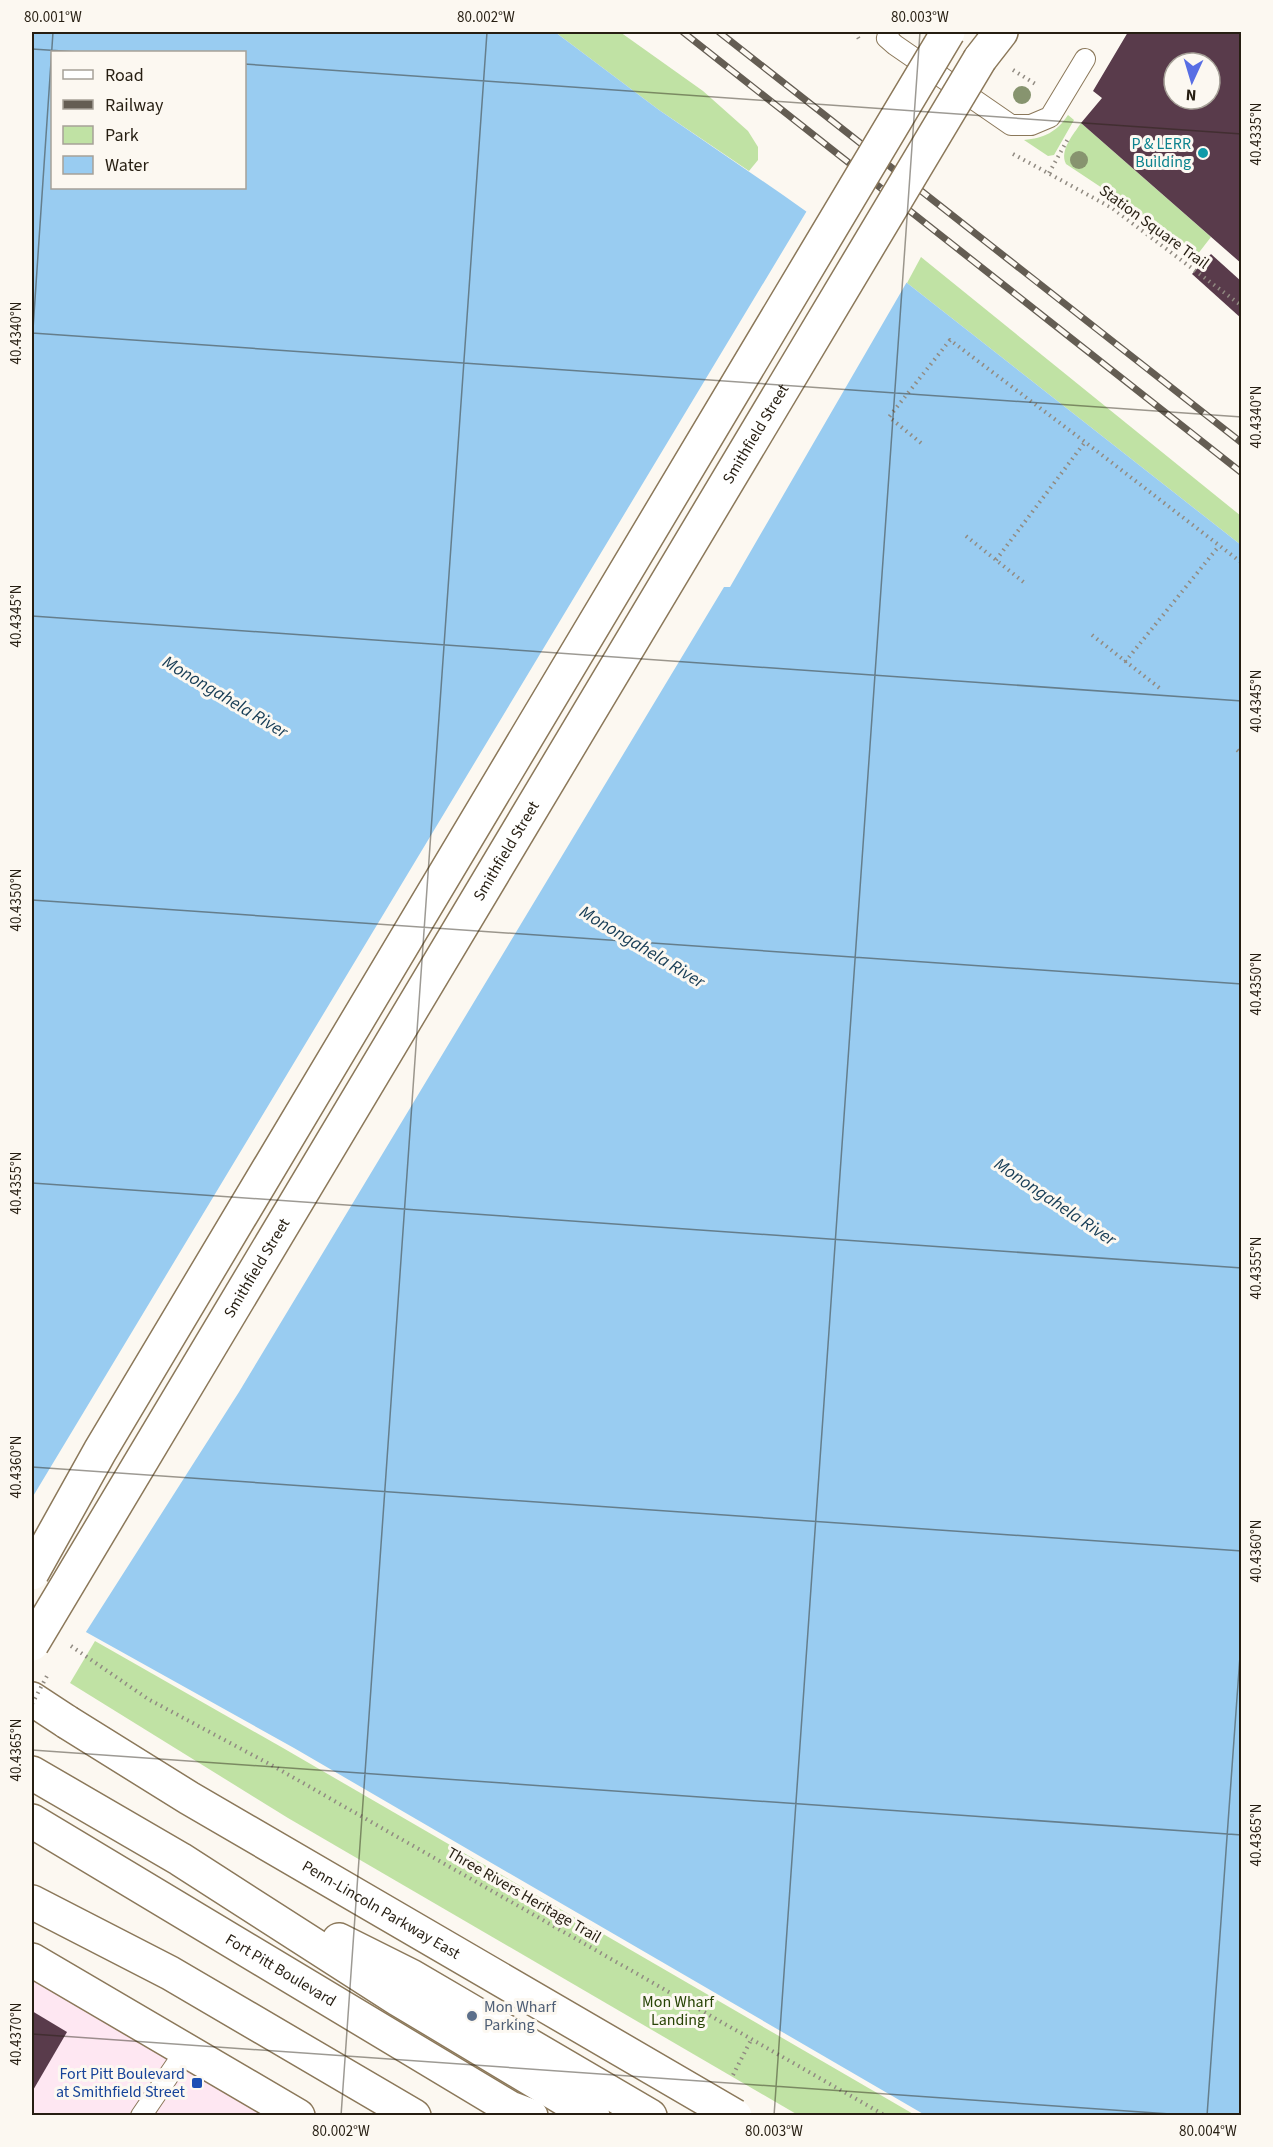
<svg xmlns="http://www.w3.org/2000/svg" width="1273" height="2147" viewBox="0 0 1273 2147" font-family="'Source Sans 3',sans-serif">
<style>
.commercial{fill:#fee7f2}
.green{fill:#c0e2a4}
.water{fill:#99ccf1;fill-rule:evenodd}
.pier{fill:#fcf8f1}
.building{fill:#593b4b;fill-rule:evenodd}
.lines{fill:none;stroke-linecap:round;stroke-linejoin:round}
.lane-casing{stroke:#8b785a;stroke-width:22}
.secondary-casing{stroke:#8b785a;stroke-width:36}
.primary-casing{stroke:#8b785a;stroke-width:36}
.highway-casing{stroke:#8b785a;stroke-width:36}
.path{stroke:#918b82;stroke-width:4;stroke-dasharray:1.5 4.5;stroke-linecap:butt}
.lane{stroke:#fff;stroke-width:20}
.secondary{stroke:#fff;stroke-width:33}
.primary{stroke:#fff;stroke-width:33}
.highway{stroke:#fff;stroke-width:33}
.rail-casing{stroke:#645d53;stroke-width:7}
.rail{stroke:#fcf8f1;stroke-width:4.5;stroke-dasharray:14;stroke-linecap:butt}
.secondary-bridge-casing{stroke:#8b785a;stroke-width:36;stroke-linecap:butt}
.highway-bridge-casing{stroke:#8b785a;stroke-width:36;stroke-linecap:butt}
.path-bridge{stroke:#918b82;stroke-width:4;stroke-dasharray:1.5 4.5;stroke-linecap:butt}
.secondary-bridge{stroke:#fff;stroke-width:33}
.highway-bridge{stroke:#fff;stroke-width:33}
.tree{fill:#87946f}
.ticks{fill:none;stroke:#261e12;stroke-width:1.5;stroke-opacity:0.45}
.culture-dot{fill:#0f9aa8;stroke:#fcf8f1;stroke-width:2}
.service-dot{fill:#5c6f8a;stroke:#fcf8f1;stroke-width:2}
.transit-dot{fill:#1a4fb4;stroke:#fcf8f1;stroke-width:2}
.labels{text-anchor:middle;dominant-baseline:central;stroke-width:6;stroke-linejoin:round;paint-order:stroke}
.culture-label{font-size:16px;fill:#0d838f;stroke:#fcf8f1;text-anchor:end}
.street-label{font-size:16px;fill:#261e12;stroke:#fcf8f1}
.park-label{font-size:16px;fill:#274304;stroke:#fcf8f1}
.service-label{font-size:16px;fill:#4e5e75;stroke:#fcf8f1;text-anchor:start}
.transit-label{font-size:16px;fill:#164399;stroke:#fcf8f1;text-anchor:end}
.water-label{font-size:18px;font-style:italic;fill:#163c55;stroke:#fcf8f1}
.neatline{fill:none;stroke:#261e12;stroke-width:2}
.ticks-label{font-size:15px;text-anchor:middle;fill:#261e12}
</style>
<rect width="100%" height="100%" fill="#fcf8f1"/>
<polygon class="commercial" points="32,1948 320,2115 32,2115"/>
<g class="green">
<polygon points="555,32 620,32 703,91 748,131 758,147 758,160 749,171 659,110"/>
<path d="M 1068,115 L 1074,120 L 1054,155 L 1048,156 L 1024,140 C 1044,138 1057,132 1068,115 Z"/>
<path d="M 1081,123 L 1211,237 L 1197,255 L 1173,235 L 1066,164 C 1059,150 1074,134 1081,123 Z"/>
<polygon points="921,257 1241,516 1241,545 907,283"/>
<polygon points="95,1641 283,1748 915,2115 798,2115 288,1818 70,1683"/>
</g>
<path class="water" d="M 32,32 L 555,32 L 659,110 L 783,195 L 907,283 L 1241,545 L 1241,2115 L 925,2115 L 294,1748 L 32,1602 ZM 52,52 L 244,52 L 244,188 L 52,188 Z"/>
<polygon class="pier" points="808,209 908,280 730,587 724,587 239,1392 84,1635 32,1606 32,1498"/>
<g class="building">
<path d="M 1128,32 L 1242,32 L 1242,264 L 1081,123 L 1102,98 L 1093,91 ZM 1174,63 L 1210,63 L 1210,99 L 1174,99 Z"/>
<polygon points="1211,254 1242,282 1242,319 1192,274"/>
<polygon points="32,2011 67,2032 32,2092"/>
</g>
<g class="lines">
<defs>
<g id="lane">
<polyline points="889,32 887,38 895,45 1011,125 1031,125 1050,117 1085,59"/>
<polyline points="141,2116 186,2050"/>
</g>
<polyline id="secondary" points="980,59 1001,32"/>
<g id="primary">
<path id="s1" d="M 32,1821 L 510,2108 L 531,2116"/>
<polyline points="32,1960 298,2116"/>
</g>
<g id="highway">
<polyline points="32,1699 67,1722"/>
<polyline points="32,1773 180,1859 398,1999 593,2116"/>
<polyline points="32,1902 170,1973 414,2116"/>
<polyline points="339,1940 411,1976 650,2116"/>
</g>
</defs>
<use href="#lane" class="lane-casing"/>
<use href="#secondary" class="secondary-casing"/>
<use href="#primary" class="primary-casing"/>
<use href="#highway" class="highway-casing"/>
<g class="path">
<polyline points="855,32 859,39"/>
<polyline points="1013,70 1037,85"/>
<polyline points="1013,154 1112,208 1242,306"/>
<polyline points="1049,173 1069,137"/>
<polyline points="921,443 889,417 950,340 1085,442 1242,563"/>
<polyline points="966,536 1026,584"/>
<polyline points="996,560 1085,442"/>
<polyline points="1092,635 1162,690"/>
<polyline points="1125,662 1219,546"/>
<polyline points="1237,750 1242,754"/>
<polyline points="71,1646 148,1699 275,1767 886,2116"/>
<polyline points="733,2075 752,2038"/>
</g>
<use href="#lane" class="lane"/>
<use href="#secondary" class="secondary"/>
<use href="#primary" class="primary"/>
<use href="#highway" class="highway"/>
<defs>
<g id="rail">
<polyline points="683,32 1242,473"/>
<polyline points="719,32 1242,443"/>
</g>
</defs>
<use href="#rail" class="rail-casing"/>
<use href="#rail" class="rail"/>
<defs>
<g id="secondary-bridge">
<polyline points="32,1573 100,1451 948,32"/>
<path id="s2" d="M 32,1644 L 980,59"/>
</g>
<g id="highway-bridge">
<path id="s3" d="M 67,1722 L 189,1798 L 735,2116"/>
</g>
</defs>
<use href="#secondary-bridge" class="secondary-bridge-casing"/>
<use href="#highway-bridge" class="highway-bridge-casing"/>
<polyline class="path-bridge" points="32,1704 48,1674"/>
<use href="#secondary-bridge" class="secondary-bridge"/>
<use href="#highway-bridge" class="highway-bridge"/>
</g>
<g class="tree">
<circle cx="1022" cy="95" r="9"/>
<circle cx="1079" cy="160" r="9"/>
</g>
<path class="ticks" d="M 32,49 L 78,52M 244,64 L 1242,134M 32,333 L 1242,417M 32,344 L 53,32M 32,616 L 1242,701M 32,900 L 1242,984M 32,1183 L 1242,1268M 32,1467 L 1242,1551M 32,1750 L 1242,1835M 32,2034 L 1199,2116M 341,2116 L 487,32M 774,2116 L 920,32M 1207,2116 L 1242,1628"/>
<circle class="culture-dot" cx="1203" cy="153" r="6"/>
<circle class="service-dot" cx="472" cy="2016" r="6"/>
<rect class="transit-dot" x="191" y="2077" width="12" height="12" rx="3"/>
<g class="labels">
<g class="culture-label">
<text x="1191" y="144">P &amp; LERR<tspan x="1191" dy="18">Building</tspan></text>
</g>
<g class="street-label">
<text transform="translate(1154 227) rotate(36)">Station Square Trail</text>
<text stroke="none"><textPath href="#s2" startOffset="1410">Smithfield Street</textPath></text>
<text stroke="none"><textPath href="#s2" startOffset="924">Smithfield Street</textPath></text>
<text stroke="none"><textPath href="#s2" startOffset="438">Smithfield Street</textPath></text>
<text transform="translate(524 1895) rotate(30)">Three Rivers Heritage Trail</text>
<text stroke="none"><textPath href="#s3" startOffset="366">Penn-Lincoln Parkway East</textPath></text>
<text stroke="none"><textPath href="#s1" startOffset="290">Fort Pitt Boulevard</textPath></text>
</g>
<g class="park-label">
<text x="678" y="2002">Mon Wharf<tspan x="678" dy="18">Landing</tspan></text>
</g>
<g class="service-label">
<text x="484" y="2007">Mon Wharf<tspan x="484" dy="18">Parking</tspan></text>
</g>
<g class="transit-label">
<text x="185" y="2074">Fort Pitt Boulevard<tspan x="185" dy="18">at Smithfield Street</tspan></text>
</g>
<g class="water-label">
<text transform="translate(225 697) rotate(31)">Monongahela River</text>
<text transform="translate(642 947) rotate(31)">Monongahela River</text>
<text transform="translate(1055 1202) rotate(34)">Monongahela River</text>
</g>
</g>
<rect width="1273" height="2147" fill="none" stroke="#fcf8f1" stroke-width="66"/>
<rect x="51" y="51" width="195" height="138" fill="#fcf8f1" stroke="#a6a198" stroke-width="1.5"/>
<rect x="63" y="70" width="30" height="9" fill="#ffffff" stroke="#a6a198" stroke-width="1.5"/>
<text x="105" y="81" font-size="18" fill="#261e12">Road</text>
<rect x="63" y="100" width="30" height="9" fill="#645d53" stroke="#a6a198" stroke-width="1.5"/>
<text x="105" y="111" font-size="18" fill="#261e12">Railway</text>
<rect x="63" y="126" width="30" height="18" fill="#c0e2a4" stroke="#a6a198" stroke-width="1.5"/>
<text x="105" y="141" font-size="18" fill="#261e12">Park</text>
<rect x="63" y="156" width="30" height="18" fill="#99ccf1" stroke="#a6a198" stroke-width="1.5"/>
<text x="105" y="171" font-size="18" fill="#261e12">Water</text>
<g transform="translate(1192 81) rotate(184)"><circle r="28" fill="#fcf8f1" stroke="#a6a198" stroke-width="1.5"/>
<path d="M0-4.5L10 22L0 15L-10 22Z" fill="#586ee4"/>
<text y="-9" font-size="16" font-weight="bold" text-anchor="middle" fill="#261e12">N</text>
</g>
<rect x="33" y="33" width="1207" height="2081" class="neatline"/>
<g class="ticks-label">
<text x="53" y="22">80.001°W</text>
<text x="486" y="22">80.002°W</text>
<text x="920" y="22">80.003°W</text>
<text transform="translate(1256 134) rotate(-90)" y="5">40.4335°N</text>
<text transform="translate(16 333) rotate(-90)" y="5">40.4340°N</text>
<text transform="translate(1256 417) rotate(-90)" y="5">40.4340°N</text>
<text transform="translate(16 616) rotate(-90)" y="5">40.4345°N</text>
<text transform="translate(1256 701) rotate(-90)" y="5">40.4345°N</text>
<text transform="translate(16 900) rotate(-90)" y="5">40.4350°N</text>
<text transform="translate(1256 984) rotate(-90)" y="5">40.4350°N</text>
<text transform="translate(16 1183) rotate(-90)" y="5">40.4355°N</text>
<text transform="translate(1256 1268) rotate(-90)" y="5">40.4355°N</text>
<text transform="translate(16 1467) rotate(-90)" y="5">40.4360°N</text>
<text transform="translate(1256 1551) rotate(-90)" y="5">40.4360°N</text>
<text transform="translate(16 1750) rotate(-90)" y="5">40.4365°N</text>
<text transform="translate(1256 1835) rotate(-90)" y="5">40.4365°N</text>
<text transform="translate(16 2034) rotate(-90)" y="5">40.4370°N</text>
<text x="341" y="2136">80.002°W</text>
<text x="774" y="2136">80.003°W</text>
<text x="1208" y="2136">80.004°W</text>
</g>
</svg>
